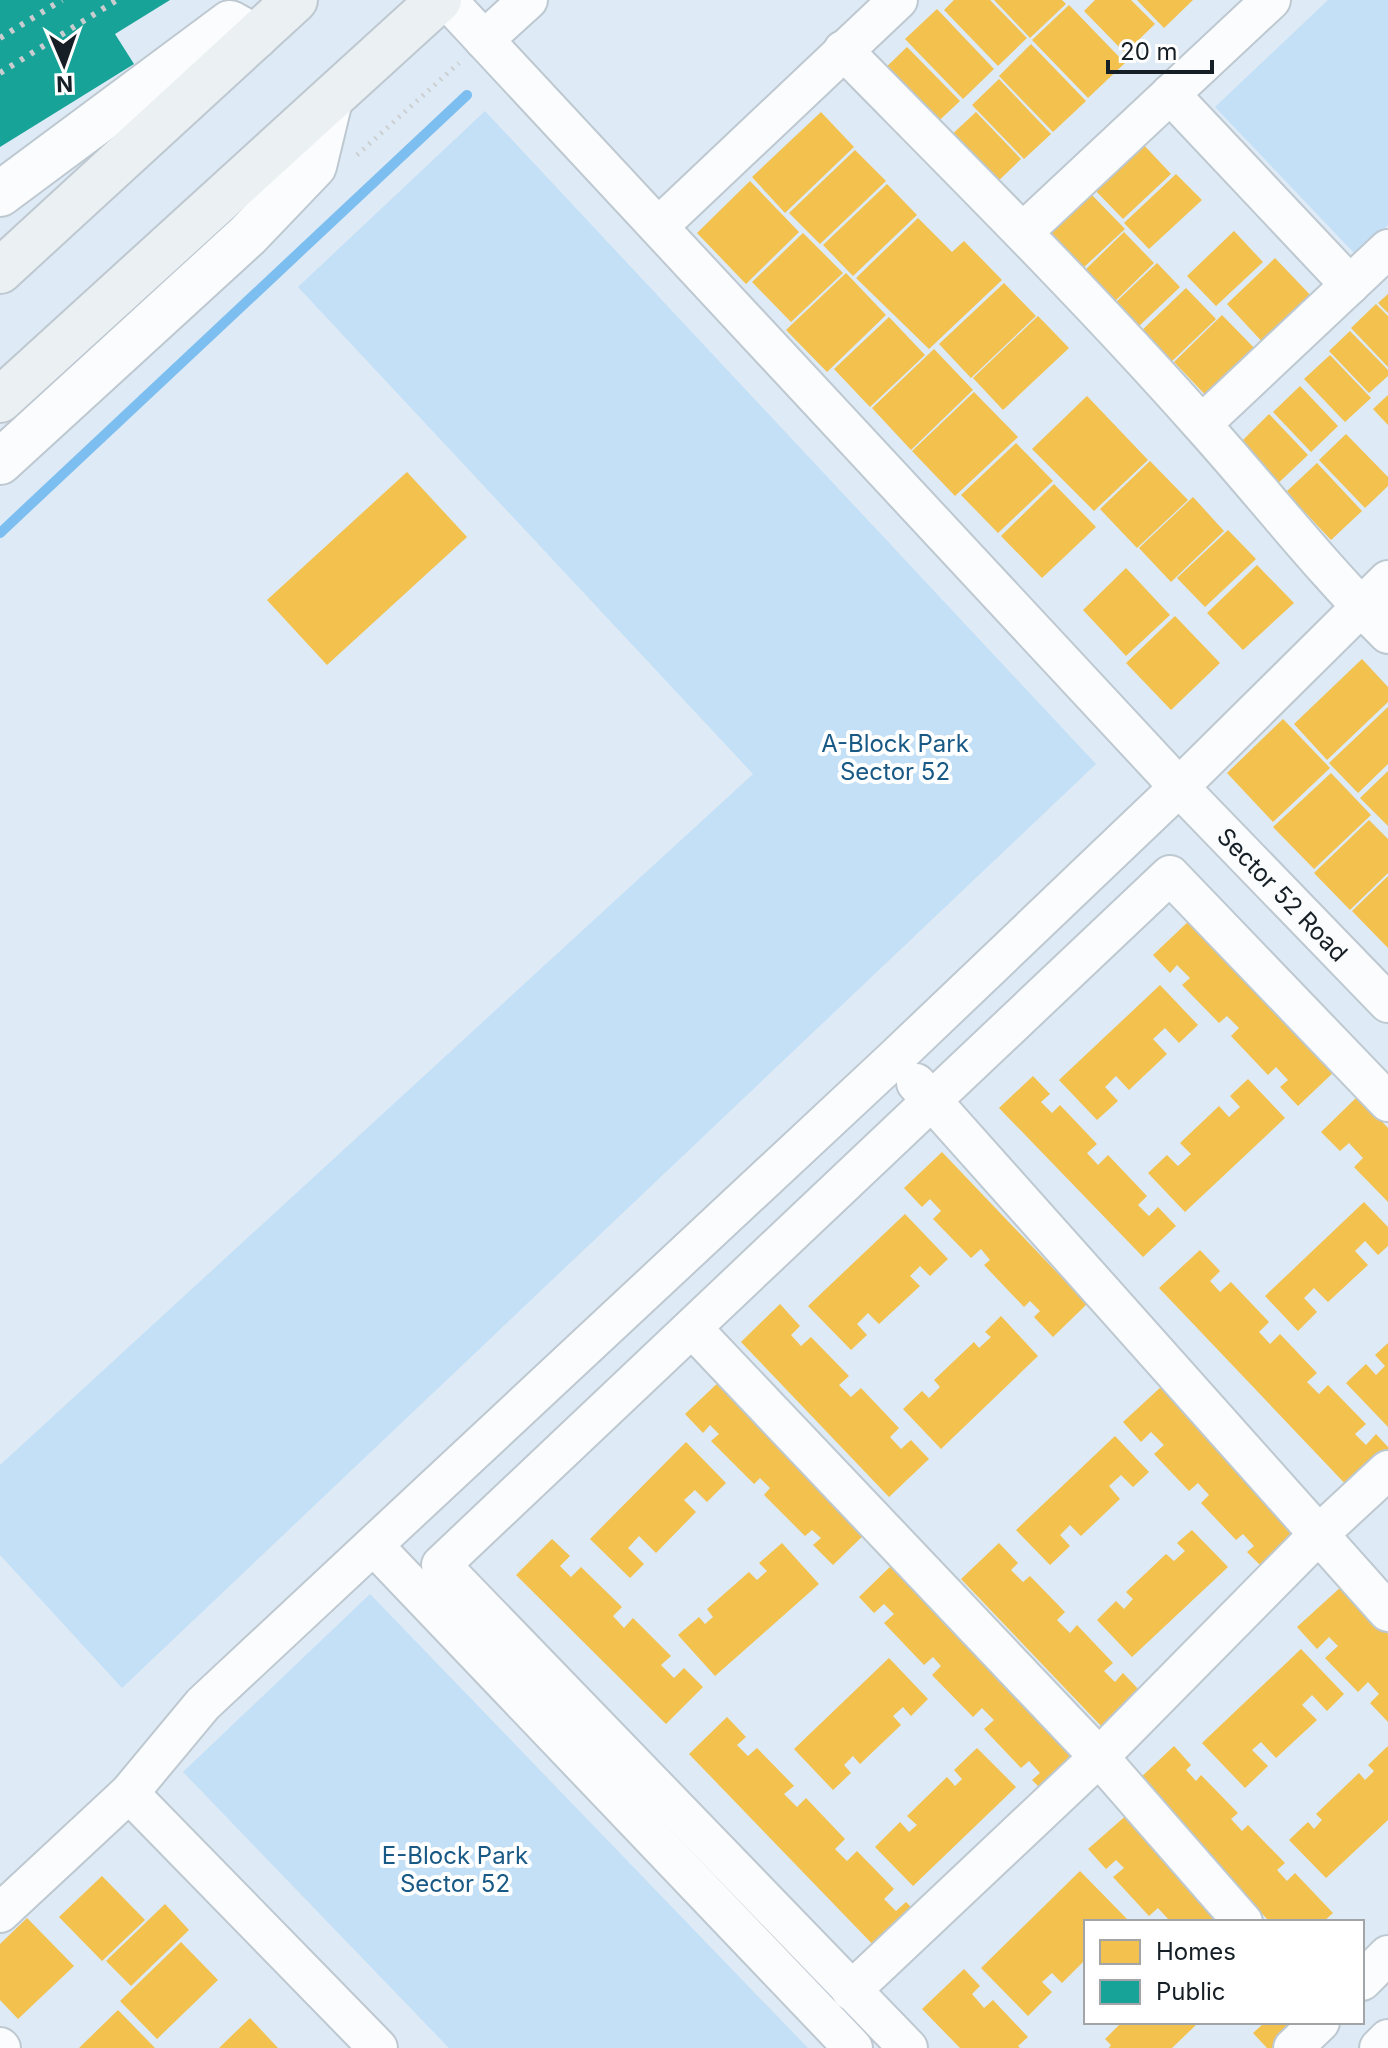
<svg xmlns="http://www.w3.org/2000/svg" width="1388" height="2048" viewBox="0 0 1388 2048" font-family="Inter,sans-serif">
<style>
.green{fill:#c4e0f7}
.homes{fill:#f2c14e}
.public{fill:#17a398}
.lines{fill:none;stroke-linecap:round;stroke-linejoin:round}
.stream{stroke:#7bbeef;stroke-width:10}
.minor-casing{stroke:#bec8d0;stroke-width:42}
.tertiary-casing{stroke:#bec8d0;stroke-width:48}
.secondary-casing{stroke:#bec8d0;stroke-width:48}
.path{stroke:#cdd0d3;stroke-width:5;stroke-dasharray:2 6;stroke-linecap:butt}
.minor{stroke:#fafcfe;stroke-width:38}
.tertiary{stroke:#fafcfe;stroke-width:44}
.secondary{stroke:#ebf0f3;stroke-width:44}
.rail{stroke:#cacdd0;stroke-width:6;stroke-dasharray:4 8;stroke-linecap:butt}
.labels{text-anchor:middle;dominant-baseline:central;stroke-width:8;stroke-linejoin:round;paint-order:stroke}
.park-label{font-size:24px;fill:#185985;stroke:#fff}
.street-label{font-size:24px;fill:#161f25;stroke:#fff}
</style>
<rect width="100%" height="100%" fill="#deeaf5"/>
<g class="green">
<polygon points="1328,0 1388,0 1388,225 1356,255 1215,107"/>
<polygon points="485,111 1096,764 122,1688 0,1555 0,1465 753,774 298,287"/>
<polygon points="370,1594 808,2048 449,2048 183,1772"/>
</g>
<g class="homes">
<polygon points="954,0 990,0 1027,38 998,66 944,10"/>
<polygon points="994,0 1062,0 1066,4 1030,38"/>
<polygon points="1095,0 1131,0 1155,24 1125,53 1084,11"/>
<polygon points="1137,0 1193,0 1164,28"/>
<polygon points="1069,5 1125,63 1088,98 1032,40"/>
<polygon points="937,9 994,69 963,99 905,39"/>
<polygon points="1031,44 1086,101 1053,132 999,76"/>
<polygon points="907,47 960,101 928,131 876,77"/>
<polygon points="999,79 1051,134 1024,159 972,105"/>
<polygon points="821,112 854,147 785,213 752,177"/>
<polygon points="976,112 1021,159 992,187 947,139"/>
<polygon points="1141,142 1171,174 1123,219 1093,188"/>
<polygon points="855,150 886,181 820,244 789,213"/>
<polygon points="1176,174 1202,200 1149,249 1124,223"/>
<polygon points="750,181 799,232 746,284 697,233"/>
<polygon points="887,184 917,215 853,276 823,245"/>
<polygon points="1090,193 1125,229 1081,270 1048,235"/>
<polygon points="918,218 952,252 964,241 1002,280 929,349 856,278"/>
<polygon points="1234,231 1263,262 1216,306 1187,276"/>
<polygon points="1124,232 1154,263 1112,304 1082,273"/>
<polygon points="803,233 843,273 791,322 752,282"/>
<polygon points="1275,258 1316,301 1267,347 1227,304"/>
<polygon points="1157,263 1180,287 1139,326 1116,302"/>
<polygon points="846,273 886,315 827,372 786,330"/>
<polygon points="1004,283 1036,316 971,378 939,344"/>
<polygon points="1186,288 1216,319 1167,366 1137,335"/>
<polygon points="1388,294 1388,313 1378,303"/>
<polygon points="1376,304 1388,316 1388,367 1351,328"/>
<polygon points="1222,315 1263,357 1214,404 1174,362"/>
<polygon points="1038,316 1069,348 1003,410 973,378"/>
<polygon points="889,317 925,355 870,407 834,369"/>
<polygon points="1350,331 1388,370 1388,376 1369,393 1329,351"/>
<polygon points="934,349 973,390 911,450 872,408"/>
<polygon points="1330,355 1371,398 1345,422 1304,379"/>
<polygon points="1300,386 1338,426 1311,452 1273,412"/>
<polygon points="974,392 1018,437 955,496 912,451"/>
<polygon points="1388,395 1388,425 1373,409"/>
<polygon points="1087,396 1148,460 1094,511 1032,449"/>
<polygon points="1269,414 1308,455 1273,488 1235,448"/>
<polygon points="1346,434 1388,477 1388,486 1365,508 1319,460"/>
<polygon points="1016,443 1053,481 998,533 961,495"/>
<polygon points="1150,461 1188,500 1137,548 1100,509"/>
<polygon points="1317,463 1362,511 1331,540 1286,492"/>
<polygon points="407,472 467,537 327,665 267,600"/>
<polygon points="1054,484 1096,527 1042,578 1001,536"/>
<polygon points="1193,497 1224,531 1171,582 1139,548"/>
<polygon points="1228,530 1256,559 1205,607 1177,578"/>
<polygon points="1257,565 1294,603 1243,650 1207,613"/>
<polygon points="1126,568 1170,615 1126,656 1083,610"/>
<polygon points="1175,616 1220,663 1171,710 1126,663"/>
<polygon points="1362,659 1388,687 1388,702 1327,760 1294,724"/>
<polygon points="1388,707 1388,764 1358,793 1329,763"/>
<polygon points="1283,719 1330,768 1273,822 1227,773"/>
<polygon points="1388,771 1388,826 1360,798"/>
<polygon points="1331,773 1371,815 1314,869 1273,827"/>
<polygon points="1369,820 1388,839 1388,873 1350,910 1314,873"/>
<polygon points="1388,876 1388,948 1352,911"/>
<polygon points="1191,919 1335,1071 1298,1106 1280,1087 1288,1080 1276,1067 1268,1075 1231,1036 1239,1028 1227,1016 1219,1023 1182,985 1190,978 1177,965 1170,973 1153,955"/>
<polygon points="1160,985 1198,1025 1179,1043 1165,1028 1153,1039 1167,1054 1129,1090 1116,1076 1105,1087 1118,1101 1097,1120 1059,1080"/>
<polygon points="1033,1076 1050,1094 1041,1102 1052,1113 1060,1105 1097,1144 1087,1153 1098,1165 1108,1155 1147,1196 1138,1205 1149,1216 1158,1207 1176,1226 1143,1257 999,1108"/>
<polygon points="1248,1079 1285,1118 1185,1212 1148,1173 1167,1155 1178,1166 1191,1154 1180,1143 1219,1106 1229,1117 1240,1107 1230,1096"/>
<polygon points="1358,1096 1388,1128 1388,1202 1354,1167 1363,1158 1349,1143 1340,1151 1321,1132"/>
<polygon points="942,1152 1087,1304 1053,1337 1034,1317 1040,1311 1030,1301 1024,1307 984,1265 990,1260 981,1249 971,1258 933,1219 941,1211 930,1199 922,1207 904,1188"/>
<polygon points="1364,1202 1388,1227 1388,1246 1378,1255 1365,1241 1355,1251 1368,1265 1328,1302 1314,1288 1304,1298 1317,1312 1298,1331 1265,1296"/>
<polygon points="905,1214 948,1259 930,1276 920,1266 910,1276 920,1286 879,1324 868,1313 857,1324 867,1335 851,1350 808,1306"/>
<polygon points="1200,1250 1220,1271 1210,1281 1220,1292 1231,1282 1269,1322 1259,1332 1270,1344 1280,1334 1317,1373 1307,1382 1319,1394 1328,1385 1366,1424 1355,1434 1366,1445 1376,1434 1388,1447 1388,1457 1352,1491 1159,1288"/>
<polygon points="780,1304 800,1326 791,1335 801,1346 811,1337 849,1376 839,1385 851,1397 861,1388 899,1428 890,1437 901,1449 911,1440 929,1459 889,1497 741,1342"/>
<polygon points="1001,1316 1038,1356 941,1449 903,1409 922,1391 929,1398 940,1387 934,1380 974,1342 979,1348 991,1337 985,1332"/>
<polygon points="1388,1343 1388,1427 1346,1383 1366,1364 1376,1375 1385,1366 1375,1355"/>
<polygon points="722,1379 870,1529 833,1565 813,1545 821,1538 812,1530 805,1536 764,1495 770,1488 760,1478 754,1484 711,1441 719,1434 710,1425 703,1433 685,1414"/>
<polygon points="1162,1386 1304,1535 1266,1571 1247,1552 1254,1546 1243,1534 1236,1540 1201,1503 1209,1495 1198,1483 1189,1491 1154,1454 1164,1445 1151,1432 1141,1442 1123,1422"/>
<polygon points="1115,1436 1149,1472 1133,1487 1121,1475 1109,1486 1120,1499 1081,1536 1070,1525 1060,1535 1070,1546 1050,1565 1016,1530"/>
<polygon points="686,1442 726,1483 707,1502 695,1490 684,1500 696,1512 656,1553 639,1536 628,1548 644,1564 630,1578 590,1539"/>
<polygon points="1192,1530 1228,1567 1132,1657 1097,1620 1116,1601 1124,1609 1133,1599 1126,1592 1166,1554 1174,1561 1185,1551 1177,1543"/>
<polygon points="552,1539 570,1556 560,1566 571,1577 581,1567 622,1607 613,1616 624,1628 633,1618 671,1656 661,1665 674,1678 684,1668 703,1687 666,1724 516,1575"/>
<polygon points="782,1543 819,1584 715,1676 678,1635 699,1617 705,1624 713,1617 707,1609 749,1572 757,1580 767,1571 759,1563"/>
<polygon points="999,1543 1018,1563 1011,1570 1023,1582 1030,1576 1065,1612 1057,1620 1070,1633 1077,1625 1113,1663 1104,1671 1115,1682 1123,1673 1141,1692 1103,1728 961,1579"/>
<polygon points="895,1562 1086,1763 1050,1798 1032,1780 1040,1773 1029,1761 1021,1768 984,1729 994,1720 982,1708 973,1717 932,1675 941,1666 933,1657 924,1665 884,1623 894,1614 884,1604 874,1613 859,1597"/>
<polygon points="1342,1586 1388,1634 1388,1722 1370,1703 1379,1694 1368,1682 1358,1692 1325,1658 1338,1646 1329,1637 1317,1649 1297,1627"/>
<polygon points="1301,1649 1344,1694 1327,1711 1312,1695 1302,1705 1317,1720 1276,1758 1261,1742 1252,1750 1268,1766 1245,1788 1202,1743"/>
<polygon points="889,1658 928,1699 911,1716 903,1707 893,1716 901,1725 860,1764 853,1756 844,1765 851,1773 833,1790 794,1749"/>
<polygon points="727,1717 746,1737 737,1745 748,1756 757,1748 794,1786 784,1794 797,1807 806,1798 845,1839 835,1849 847,1861 857,1851 894,1889 884,1899 896,1911 906,1902 920,1916 881,1953 689,1754"/>
<polygon points="1174,1746 1191,1765 1186,1770 1196,1781 1201,1775 1238,1813 1231,1819 1242,1831 1248,1825 1285,1863 1277,1870 1287,1881 1295,1873 1333,1913 1323,1922 1270,1922 1136,1782"/>
<polygon points="1388,1746 1388,1820 1326,1878 1289,1840 1308,1822 1314,1829 1322,1820 1316,1814 1359,1773 1365,1780 1374,1771 1368,1765"/>
<polygon points="977,1748 1016,1787 913,1886 875,1847 900,1822 909,1832 917,1825 907,1816 947,1777 955,1786 962,1779 954,1770"/>
<polygon points="1129,1813 1226,1922 1166,1922 1169,1920 1158,1908 1149,1916 1113,1877 1124,1868 1116,1860 1106,1869 1088,1849"/>
<polygon points="1080,1871 1127,1919 1124,1922 1086,1922 1086,1959 1062,1983 1052,1973 1042,1982 1052,1992 1028,2016 981,1968"/>
<polygon points="102,1876 145,1920 102,1961 59,1917"/>
<polygon points="165,1904 189,1930 131,1986 106,1961"/>
<polygon points="27,1918 74,1966 18,2019 0,2000 0,1944"/>
<polygon points="181,1942 218,1980 157,2039 120,2001"/>
<polygon points="964,1969 980,1986 972,1994 984,2008 993,2000 1028,2037 1018,2046 1020,2048 960,2048 922,2009"/>
<polygon points="118,2010 155,2048 79,2048"/>
<polygon points="250,2018 278,2048 219,2048"/>
<polygon points="1122,2022 1199,2022 1172,2048 1109,2048 1111,2045 1105,2039"/>
<polygon points="1261,2022 1303,2022 1274,2048 1267,2048 1253,2033 1263,2024"/>
</g>
<polygon class="public" points="0,0 170,0 115,34 134,64 0,147"/>
<g class="lines">
<polyline class="stream" points="0,533 467,95"/>
<defs>
<g id="minor">
<path id="s1" d="M 447,0 L 1179,787 L 1388,1003"/>
<polyline points="484,40 528,0"/>
<path d="M 843,50 C 965,174 1088,296 1203,426 C 1265,495 1322,569 1388,634"/>
<polyline points="1170,94 1350,285"/>
<polyline points="659,226 898,0"/>
<polyline points="1023,232 1271,0"/>
<polyline points="1202,424 1388,249"/>
<polyline points="916,1083 1388,1612"/>
<polyline points="692,1328 1099,1757 1243,1922"/>
<polyline points="374,1546 853,2048"/>
<polyline points="129,1793 378,2048"/>
<polyline points="0,1913 129,1793 203,1704 894,1059 1179,787 1388,580"/>
<polyline points="1362,1981 1388,1955"/>
<polyline points="851,1991 1099,1757 1319,1534 1388,1470"/>
<polyline points="0,2047 1,2048"/>
<polyline points="908,2048 441,1565 1170,875 1388,1102"/>
<polyline points="1293,2048 1320,2022"/>
<polyline points="1379,2048 1388,2039"/>
</g>
<g id="tertiary">
<polyline points="0,194 230,23 255,37"/>
<polyline points="0,462 248,235 314,166 330,100"/>
</g>
<g id="secondary">
<polyline points="0,271 295,0"/>
<polyline points="0,400 439,0"/>
</g>
</defs>
<use href="#minor" class="minor-casing"/>
<use href="#tertiary" class="tertiary-casing"/>
<use href="#secondary" class="secondary-casing"/>
<polyline class="path" points="357,155 459,63"/>
<use href="#minor" class="minor"/>
<use href="#tertiary" class="tertiary"/>
<use href="#secondary" class="secondary"/>
<g class="rail">
<polyline points="0,38 62,0"/>
<polyline points="0,73 117,0"/>
</g>
</g>
<g class="labels">
<g class="park-label">
<text x="895" y="743">A-Block Park<tspan x="895" dy="28">Sector 52</tspan></text>
<text x="455" y="1855">E-Block Park<tspan x="455" dy="28">Sector 52</tspan></text>
</g>
<g class="street-label">
<text stroke="none"><textPath href="#s1" startOffset="1224">Sector 52 Road</textPath></text>
</g>
</g>
<rect x="1084" y="1920" width="280" height="104" fill="#ffffff" stroke="#a2a5a8" stroke-width="2"/>
<rect x="1100" y="1940" width="40" height="24" fill="#f2c14e" stroke="#a2a5a8" stroke-width="2"/>
<text x="1156" y="1960" font-size="24" fill="#161f25">Homes</text>
<rect x="1100" y="1980" width="40" height="24" fill="#17a398" stroke="#a2a5a8" stroke-width="2"/>
<text x="1156" y="2000" font-size="24" fill="#161f25">Public</text>
<g transform="translate(64 64) rotate(178)" stroke="#ffffff" stroke-width="6" paint-order="stroke">
<path d="M0-6L14 30L0 20L-14 30Z" fill="#161f25"/>
<text y="-12" font-size="22" font-weight="bold" text-anchor="middle" fill="#161f25">N</text>
</g>
<path d="M1108 60v12h104v-12" fill="none" stroke="#161f25" stroke-width="4"/>
<text x="1120" y="60" font-size="24" fill="#161f25" stroke="#ffffff" stroke-width="6" paint-order="stroke">20 m</text>
</svg>
